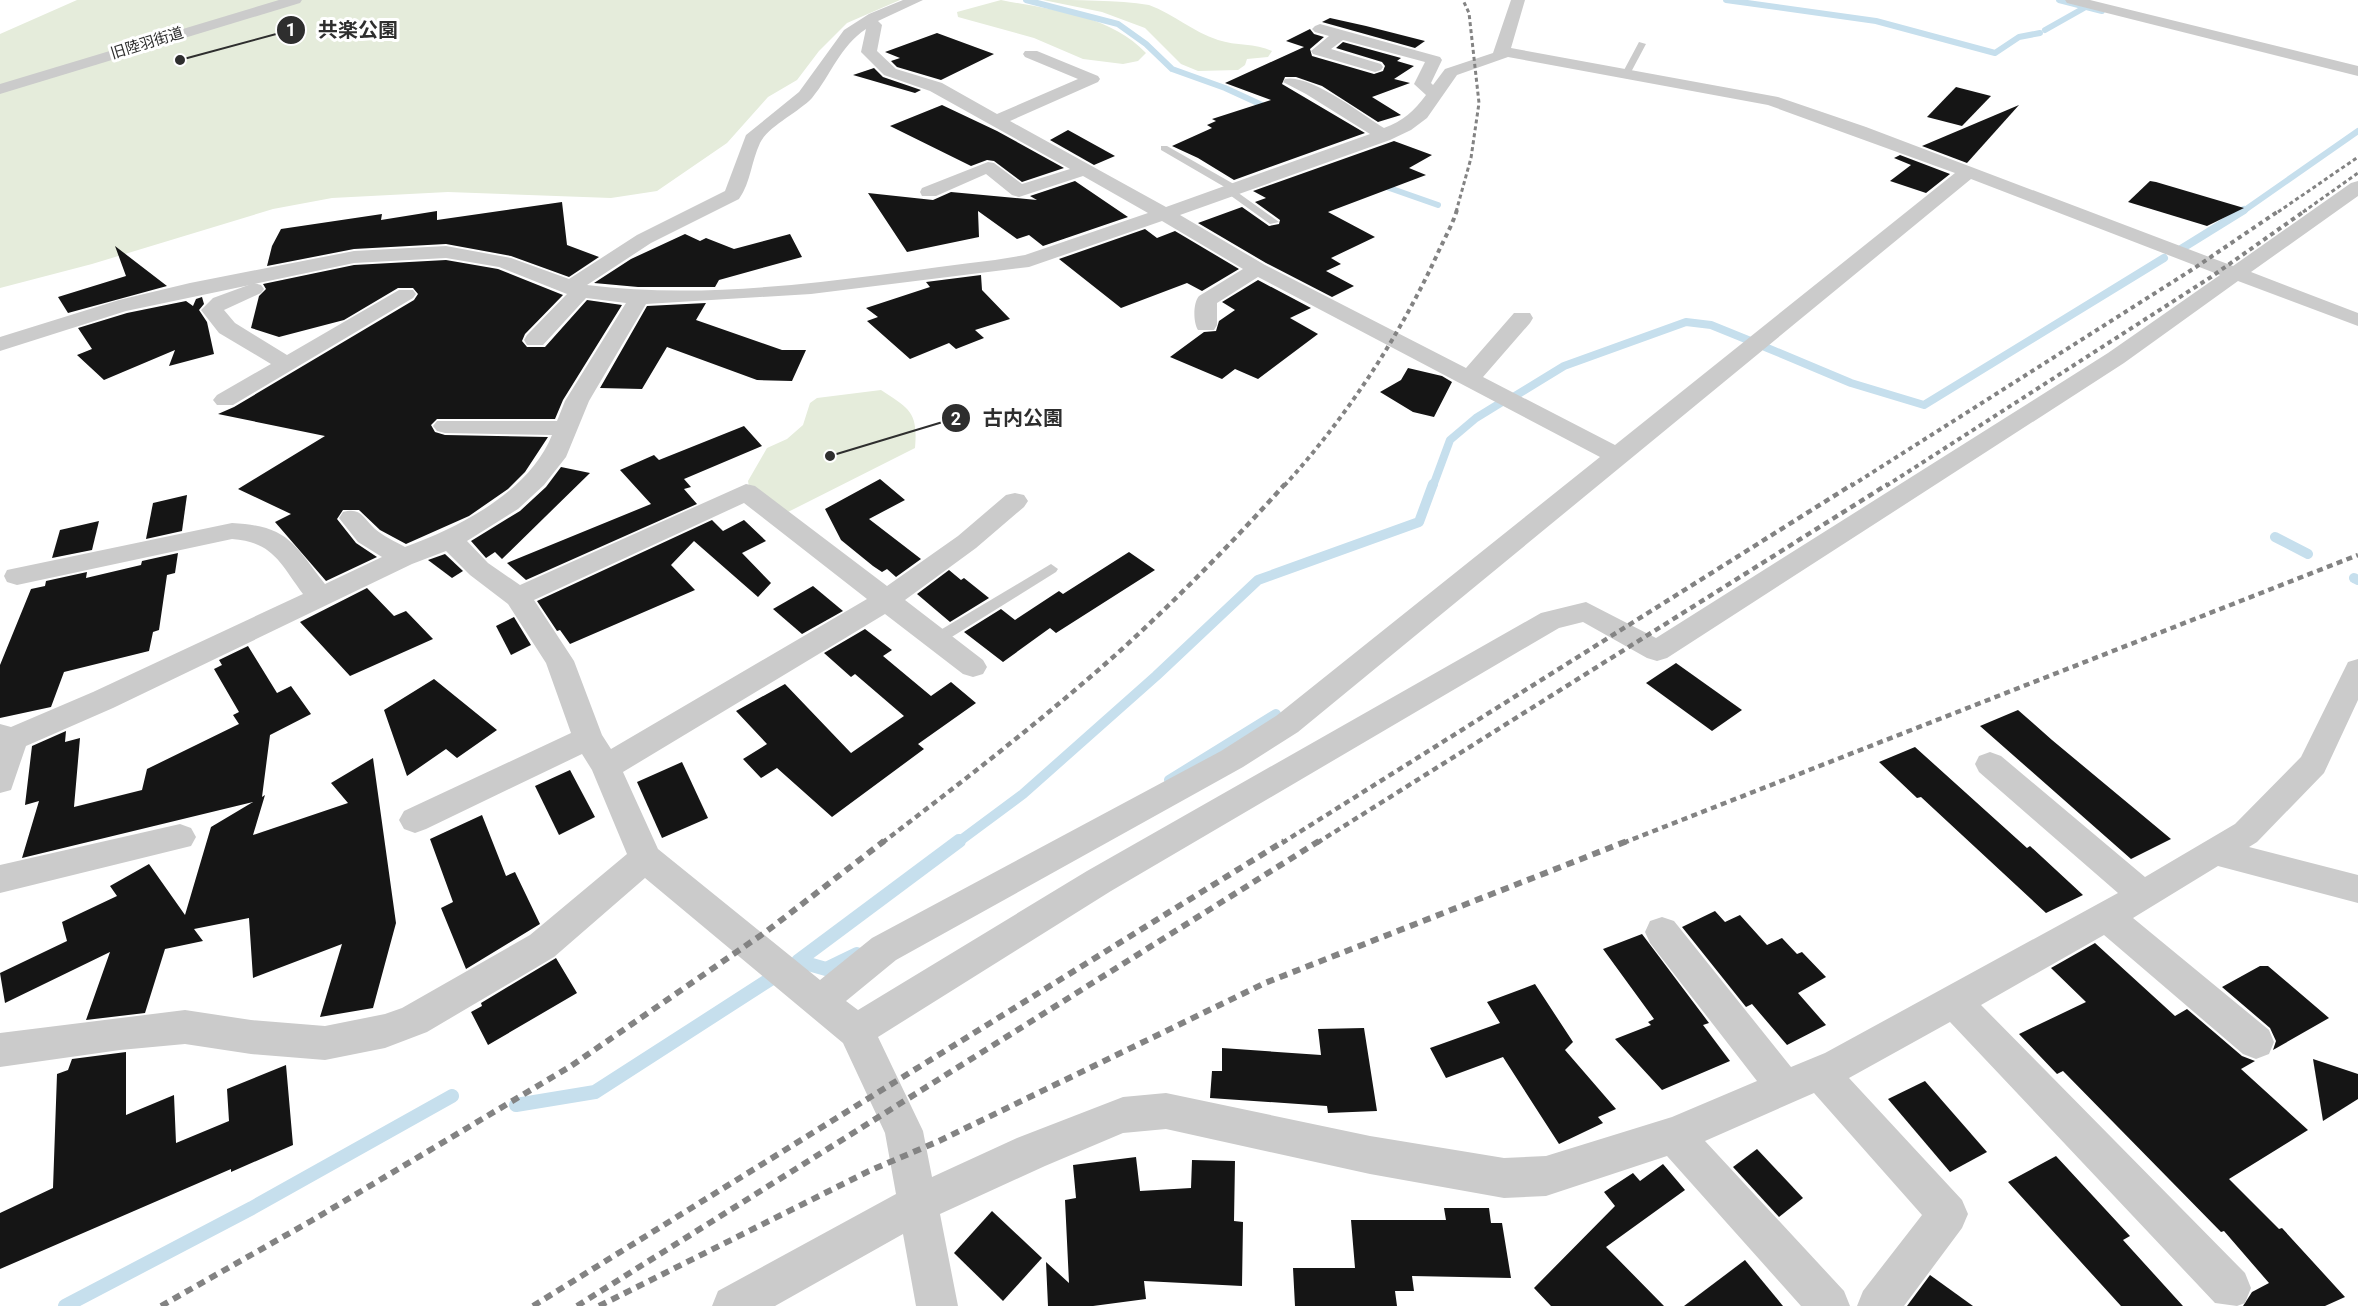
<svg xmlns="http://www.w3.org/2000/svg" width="2358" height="1306" viewBox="0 0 2358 1306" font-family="Roboto,'Noto Sans JP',sans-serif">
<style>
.green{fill:#e5ecdb}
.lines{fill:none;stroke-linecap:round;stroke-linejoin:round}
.stream-far3{stroke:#c6dfed;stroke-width:6}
.stream-far2{stroke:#c6dfed;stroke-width:8}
.stream-far1{stroke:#c6dfed;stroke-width:10}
.stream{stroke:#c6dfed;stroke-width:14}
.building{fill:#151515}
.service{fill:#cbcbcb;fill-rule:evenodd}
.minor{fill:#cbcbcb;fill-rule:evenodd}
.rail-far3{stroke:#838383;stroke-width:3;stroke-dasharray:4 3;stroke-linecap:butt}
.rail-far2{stroke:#838383;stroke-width:4;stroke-dasharray:4.5 4;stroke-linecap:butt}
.rail-far1{stroke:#838383;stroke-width:4.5;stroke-dasharray:6 4.5;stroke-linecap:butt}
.rail{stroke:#838383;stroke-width:6;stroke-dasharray:8 6;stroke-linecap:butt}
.labels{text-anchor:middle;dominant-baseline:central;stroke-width:6;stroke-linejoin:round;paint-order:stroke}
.far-street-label{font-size:15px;fill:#2e2e2e;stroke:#fff}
.leader{fill:none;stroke:#2e2e2e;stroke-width:2}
.callout-dot{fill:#2e2e2e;stroke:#fff;stroke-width:2}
.mark-label{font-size:18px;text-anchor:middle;font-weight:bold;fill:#fff}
.callout-label{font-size:20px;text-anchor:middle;font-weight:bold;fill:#2e2e2e;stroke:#fff;stroke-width:6;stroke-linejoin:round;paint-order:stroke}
</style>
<rect width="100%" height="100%" fill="#fff"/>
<g class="green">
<polygon points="77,0 900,0 847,23 819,51 797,80 768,97 727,143 657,191 611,198 448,192 332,198 273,209 92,264 0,288 0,34"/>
<path d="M 1001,0 C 1050,10 1109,14 1146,53 L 1138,61 L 1123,64 L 1083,59 L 1034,38 L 958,17 L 957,12 Z"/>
<path d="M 1043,0 C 1077,0 1117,0 1149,5 C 1174,14 1193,32 1218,40 C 1236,46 1255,43 1272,51 L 1268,57 L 1247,59 L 1245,65 L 1238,70 L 1198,71 L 1181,64 L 1145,28 L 1102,12 Z"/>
<path d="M 881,390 C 910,409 918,412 915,448 L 784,514 L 749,487 L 748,481 L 767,448 L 787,439 L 803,425 L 810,403 L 817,398 Z"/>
</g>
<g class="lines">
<g class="stream-far3">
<polyline points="1026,0 1118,24 1146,44 1172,69 1225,88 1271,109"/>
<polyline points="1726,0 1876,21 1995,53 2019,37 2040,33"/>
<polyline points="2059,0 2102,11"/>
<polyline points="2045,30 2084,8"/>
<polyline points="1378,184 1438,205"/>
<polyline points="2242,212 2358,131"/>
</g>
<g class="stream-far2">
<polyline points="2181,249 2244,210"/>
<polyline points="1765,347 1851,383 1924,405 2164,258"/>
<polyline points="1515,396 1564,366 1686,322 1711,325 1753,342"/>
<polyline points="1433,486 1450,440 1476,418 1502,402"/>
</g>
<g class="stream-far1">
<polyline points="2275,537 2308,554"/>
<polyline points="2354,578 2358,580"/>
<polyline points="1169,780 1276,714"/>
<polyline points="957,843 1023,794 1156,676 1258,580 1419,522 1433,484"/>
</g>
<g class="stream">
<polyline points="857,954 826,969 798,961 959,841"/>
<polyline points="516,1105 595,1092 772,978"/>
<polyline points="65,1306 252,1208 452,1096"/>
</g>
</g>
<g class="building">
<polygon points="1330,18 1366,26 1425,41 1415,48 1322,22"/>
<polygon points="1310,29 1314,34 1324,37 1310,49 1312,56 1374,74 1383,71 1385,66 1382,62 1336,48 1343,42 1401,58 1397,61 1414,66 1394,79 1410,83 1372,97 1401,115 1378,122 1322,86 1296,77 1285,77 1282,84 1365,133 1234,180 1198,158 1172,146 1212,128 1207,125 1216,121 1212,119 1271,100 1225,83 1304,47 1286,41"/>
<polygon points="937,33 994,54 941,80 897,67 891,61 900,58 885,52"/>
<polygon points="874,68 883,77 921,90 915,93 853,75"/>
<polygon points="1956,87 1991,96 1962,126 1927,117"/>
<polygon points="942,105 997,131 1064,168 1022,182 994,161 987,160 971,166 890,126"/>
<polygon points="2019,105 1967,163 1922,146"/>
<polygon points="1068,130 1115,156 1094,165 1050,140"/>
<polygon points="1394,141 1432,155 1409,168 1426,175 1328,212 1375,237 1331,258 1341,264 1326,271 1354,286 1332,297 1266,263 1198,223 1242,207 1269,226 1279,224 1280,220 1255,202 1266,198 1253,191"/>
<polygon points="1900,155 1950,174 1926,193 1890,181 1911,165 1894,158"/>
<polygon points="1075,181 1128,217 1043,246 1029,235 1017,239 978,211 979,237 907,252 868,193 933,200 951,192 1037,200 1030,196"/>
<polygon points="2150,181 2156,182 2244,208 2207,226 2128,202"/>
<polygon points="562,202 567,245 599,257 569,277 511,256 446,244 354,249 267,266 272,246 281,229 382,214 381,220 437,211 437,220"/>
<polygon points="1145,229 1157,238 1175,231 1239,269 1202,291 1187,283 1121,308 1059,259"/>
<polygon points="685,234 700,241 706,238 734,249 790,234 802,257 719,280 715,287 638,287 594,283 631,259"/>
<polygon points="115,246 167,286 68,313 58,297 126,276"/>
<polygon points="446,260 498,269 563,295 525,334 522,341 527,347 545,347 587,300 622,305 563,400 555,419 437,419 431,425 435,432 445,435 548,437 525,472 508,489 469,516 406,544 380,530 359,510 343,510 337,519 356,543 377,557 326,581 275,522 291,514 238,489 325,436 218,414 234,407 414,300 418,294 413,288 398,288 344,320 279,337 251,328 259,296 266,289 263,284 354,265"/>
<polygon points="981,275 982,290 1010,319 975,330 984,338 956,349 949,343 910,359 867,321 878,317 866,308 930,287 926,282"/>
<polygon points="1258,280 1311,308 1290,318 1318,334 1258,379 1235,369 1222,379 1170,357 1204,332 1216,331 1219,321 1235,310 1222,302"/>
<polygon points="202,297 204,304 199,310 207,322 214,354 169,366 175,350 104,380 77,355 92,349 78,328 127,313 186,301 193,306 196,299"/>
<polygon points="706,303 696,320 782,350 806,350 792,381 757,380 667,347 642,389 600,388 647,306"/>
<polygon points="1408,368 1442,376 1452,382 1434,417 1413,412 1380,392 1401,380"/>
<polygon points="744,426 762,446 684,479 691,487 684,489 697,504 526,580 507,563 651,504 620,470 654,455 659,460"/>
<polygon points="561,467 590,473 502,559 495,552 486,558 471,541 520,511 546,487"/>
<polygon points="880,479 905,500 869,519 921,559 896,577 887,569 882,572 873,566 841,540 825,509"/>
<polygon points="187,495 182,531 146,539 153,503"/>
<polygon points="712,520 723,531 744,520 766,541 742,553 771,583 758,597 694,541 671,565 695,590 570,644 560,630 557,631 537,601"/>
<polygon points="99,521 92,550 52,558 60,530"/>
<polygon points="1129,552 1155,570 1056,633 1050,628 1003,662 964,632 1001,609 1015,620 1059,591 1063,594"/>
<polygon points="178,553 175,573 167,575 159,630 153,632 149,651 64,672 51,707 0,718 0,665 31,589 45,586 46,581 87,572 86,578 141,565 142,561"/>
<polygon points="445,554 463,571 452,578 428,560"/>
<polygon points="949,570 961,580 964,578 989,598 950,622 917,594"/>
<polygon points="813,586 843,611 802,634 773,609"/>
<polygon points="367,588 394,616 406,611 433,639 350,676 300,622"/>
<polygon points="514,617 531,645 511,655 496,626"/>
<polygon points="865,629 892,650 883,656 931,696 951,682 976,703 918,744 924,749 832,817 777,768 761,778 743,759 767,744 736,711 785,684 851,753 904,716 855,674 851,677 824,653"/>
<polygon points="248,646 277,693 291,686 311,714 270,735 262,797 265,795 253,835 348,803 331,783 373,758 396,923 373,1008 320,1017 342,944 253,978 249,918 194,929 203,941 165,949 145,1013 86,1020 110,952 5,1003 0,973 67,941 62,922 117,896 110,886 149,864 185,915 211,827 253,802 22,858 39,801 25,805 32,746 66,731 65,742 80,738 74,807 142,790 147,769 239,724 233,715 239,712 214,669 222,665 219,660"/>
<polygon points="1676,663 1742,710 1712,731 1646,683"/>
<polygon points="434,679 497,730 457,758 446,749 407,776 384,710"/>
<polygon points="2018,710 2052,740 2171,839 2131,859 1980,726"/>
<polygon points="1915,747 2027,848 2030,846 2083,895 2046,913 1921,797 1917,798 1879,762"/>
<polygon points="682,762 708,818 662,838 637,782"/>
<polygon points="570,770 595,817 559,835 535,786"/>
<polygon points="482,815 506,876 515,872 540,924 466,969 441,908 453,902 430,839"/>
<polygon points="1715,911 1725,922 1740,915 1767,945 1782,938 1797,954 1802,952 1826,977 1798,993 1826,1025 1787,1045 1752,1004 1746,1007 1682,927"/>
<polygon points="1642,934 1709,1023 1703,1025 1730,1061 1662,1090 1615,1039 1651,1025 1648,1022 1654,1019 1603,949"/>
<polygon points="2095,943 2175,1016 2187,1009 2242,1056 2255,1061 2241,1069 2308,1130 2229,1179 2279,1229 2282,1228 2345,1297 2325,1306 2243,1306 2252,1292 2269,1283 2224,1231 2221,1232 2063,1071 2057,1074 2019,1034 2086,1002 2051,968"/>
<polygon points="556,958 577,993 488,1045 471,1012 482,1006 481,1003"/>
<polygon points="2260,966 2268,966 2329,1018 2273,1050 2276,1041 2270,1028 2222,987"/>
<polygon points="1535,984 1573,1042 1565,1050 1616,1109 1598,1117 1603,1123 1559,1144 1503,1057 1446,1078 1430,1048 1500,1023 1487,1002"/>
<polygon points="1364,1028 1377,1111 1328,1113 1327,1106 1210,1098 1212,1071 1222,1071 1222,1048 1321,1055 1318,1029"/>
<polygon points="126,1052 126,1115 174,1095 176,1143 229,1121 227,1089 286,1065 293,1145 231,1172 231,1169 0,1269 0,1213 53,1188 57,1074 68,1070 72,1059"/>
<polygon points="2313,1059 2358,1074 2358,1099 2323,1121"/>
<polygon points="1925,1081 1987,1152 1950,1172 1888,1099"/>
<polygon points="1757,1149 1803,1198 1779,1217 1733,1167"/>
<polygon points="2056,1156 2130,1236 2123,1240 2183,1306 2121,1306 2008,1182"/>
<polygon points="1136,1157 1140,1191 1191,1188 1192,1160 1235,1161 1234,1221 1243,1222 1242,1286 1144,1281 1146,1299 1093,1306 1048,1306 1046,1262 1069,1283 1065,1200 1076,1198 1073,1165"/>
<polygon points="1663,1164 1685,1190 1606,1247 1664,1306 1551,1306 1534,1288 1615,1206 1604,1192 1633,1173 1640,1181"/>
<polygon points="1444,1208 1489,1208 1491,1223 1502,1223 1511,1278 1412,1276 1414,1291 1395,1291 1397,1306 1295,1306 1293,1268 1355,1268 1351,1220 1446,1220"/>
<polygon points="992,1211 1042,1258 1003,1301 954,1253"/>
<polygon points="1745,1260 1783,1306 1684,1306"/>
<polygon points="1930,1275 1973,1306 1907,1306"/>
</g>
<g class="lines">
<g class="service">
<polygon points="1639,42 1646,44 1630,74 1624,74 1623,72"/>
<polygon points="1161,146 1167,146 1239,187 1241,189 1237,192 1279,222 1270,224 1227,193 1225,191 1228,189 1161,150"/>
<polygon points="1051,564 1058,569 1056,572 942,643 932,643 930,639 932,635"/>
</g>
<g class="minor">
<polygon points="279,0 302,0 300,3 0,94 0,84"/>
<path d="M 903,0 L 923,0 L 878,21 L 882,25 L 877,51 L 896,69 L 942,83 L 997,114 L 1078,79 L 1025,57 L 1023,54 L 1025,51 L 1037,51 L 1098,76 L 1100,79 L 1098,82 L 1010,121 L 1166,207 L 1370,134 L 1306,94 L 1283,82 L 1285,79 C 1309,73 1363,115 1384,128 C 1403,121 1414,111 1426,95 L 1414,84 L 1425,62 L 1343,40 L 1331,49 L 1381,64 L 1383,67 L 1381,70 L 1375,72 L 1313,54 L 1311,51 L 1329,36 L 1315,32 L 1312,29 L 1315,26 L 1320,24 L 1440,57 L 1442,60 L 1431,83 L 1433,85 L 1445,69 L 1493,53 L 1511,0 L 1525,0 L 1511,48 L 1778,97 L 1866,127 L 2233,266 L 2351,183 L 2358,181 L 2358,196 L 2251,272 L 2358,313 L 2358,326 L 2238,281 L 2124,363 L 1667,658 L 1657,661 L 1647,658 L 1583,622 L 1559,628 L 1111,891 L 878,1037 L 923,1131 L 932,1177 L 1017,1138 L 1123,1097 L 1166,1093 L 1370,1136 L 1504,1158 L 1546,1156 L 1672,1117 L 1757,1081 L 1650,943 L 1645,932 L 1650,921 L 1662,917 L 1674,921 L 1791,1067 L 1825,1053 L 2118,893 L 1979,772 L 1975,764 L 1979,756 L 1990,752 L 2001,756 L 2145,877 L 2235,824 L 2301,757 L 2348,662 L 2358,659 L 2358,700 L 2324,773 L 2257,842 L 2249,847 L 2358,875 L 2358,903 L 2218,866 L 2133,918 L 2269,1030 L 2274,1042 L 2269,1054 L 2256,1059 L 2243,1054 L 2104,935 L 1981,1005 L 2245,1273 L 2251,1288 L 2245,1303 L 2237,1306 L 2215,1303 L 1950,1022 L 1849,1078 L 1962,1200 L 1968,1214 L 1962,1228 L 1904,1306 L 1857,1306 L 1863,1291 L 1922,1215 L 1814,1093 L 1705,1141 L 1844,1291 L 1850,1306 L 1801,1306 L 1667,1156 L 1546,1196 L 1504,1198 L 1370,1174 L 1166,1129 L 1123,1133 L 1045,1166 L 940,1214 L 958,1306 L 916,1306 L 903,1234 L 775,1306 L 712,1306 L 718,1291 L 896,1194 L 885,1133 L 843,1043 L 645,878 L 554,957 L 427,1032 L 385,1048 L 325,1060 L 251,1054 L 185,1044 L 120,1050 L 0,1067 L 0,1033 L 185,1010 L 251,1020 L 325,1026 L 385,1014 L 402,1008 L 530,935 L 627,854 L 592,770 L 582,754 L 426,829 L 415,833 L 404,829 L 399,820 L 404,811 L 571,733 L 546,663 L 508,604 L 470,575 L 446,551 L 412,564 L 113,708 L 26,746 L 11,790 L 0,793 L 0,724 L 11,727 L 93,692 L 303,594 C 280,563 273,542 232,539 L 17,585 L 7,582 L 4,576 L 7,570 L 232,523 C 288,526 292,542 325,584 L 382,557 L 358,542 L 339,518 L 343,512 C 361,507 363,518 375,529 C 383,536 396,542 405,547 C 460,527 529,492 552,435 L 445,433 L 437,431 L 433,426 L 437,421 L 557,421 L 565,401 L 626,303 L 586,298 L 543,345 L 527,345 L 524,340 L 527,335 L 567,294 L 499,267 L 446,258 L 354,263 L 126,311 L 0,351 L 0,337 L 119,300 L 190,283 L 354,251 L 446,246 L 511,258 L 569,279 L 637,235 L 725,191 L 746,135 L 799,92 L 844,30 L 869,14 ZM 866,29 L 861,52 L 884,75 L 930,91 L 1070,169 L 1022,184 L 994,163 L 988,162 L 922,188 L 920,192 L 922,196 L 936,196 L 986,174 L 1012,195 L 1019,197 L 1083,176 L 1148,213 L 1025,255 L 995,260 C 861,276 722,302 587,285 L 651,243 L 739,199 C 751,182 751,162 760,143 C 767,127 799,112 812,98 C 831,75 840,46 866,29 ZM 1508,57 L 1768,105 L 1955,173 L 1615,445 L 1483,377 L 1530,323 L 1533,318 L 1530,313 L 1514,313 L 1466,368 L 1265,265 L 1180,215 L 1390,140 L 1411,130 L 1427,118 L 1457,75 ZM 1971,179 L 2220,275 L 2108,353 L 1656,638 L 1586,602 L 1541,613 L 1087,871 L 858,1010 L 846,1001 L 896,960 L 1243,767 L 1298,732 ZM 1162,221 L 1243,269 L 1199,296 C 1193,303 1193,322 1198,330 L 1214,330 L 1217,325 L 1217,303 L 1258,277 L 1600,457 L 1276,716 L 1221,751 L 872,938 L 820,980 L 658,849 L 623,772 L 885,614 L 963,674 L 973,677 L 983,674 L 987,667 L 983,660 L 905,600 L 976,548 L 1024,507 L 1028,501 L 1024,495 L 1015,493 L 1006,495 L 958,536 L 887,586 L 755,486 L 746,484 L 520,585 L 488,563 L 467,541 L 518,509 L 544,485 L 566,457 L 589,401 L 646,304 L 811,294 L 1029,267 ZM 744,503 L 867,599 L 611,749 L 602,735 L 574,661 L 534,600 Z"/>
<polygon points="2065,0 2090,0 2358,66 2358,76 2067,3"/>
<polygon points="254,283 261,285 264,289 261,293 224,310 235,323 287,355 399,290 413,290 416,294 413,298 233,405 217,405 213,400 217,395 271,364 219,333 201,310 213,298"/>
<polygon points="180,824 191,828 196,837 191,846 0,893 0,865"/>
</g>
<g class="rail-far3">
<polyline points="1456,212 1471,158 1479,103 1469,13 1463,0"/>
<polyline points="2278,212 2358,157"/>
<polyline points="2303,212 2358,173"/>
</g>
<g class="rail-far2">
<path d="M 1284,486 C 1345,419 1398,339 1436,257 C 1443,241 1452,226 1457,210"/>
<polyline points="1851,486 2193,269 2280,210"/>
<polyline points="1886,486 2211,277 2306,210"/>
</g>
<g class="rail-far1">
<path d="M 882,843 C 963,781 1045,718 1121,650 C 1178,598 1233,542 1285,484"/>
<polyline points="1282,843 1853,484"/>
<polyline points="1317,843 1888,484"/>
<polyline points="1623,843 2358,555"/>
</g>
<g class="rail">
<polyline points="161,1306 311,1221 571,1066 767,931 884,841"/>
<polyline points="533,1306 1284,841"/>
<polyline points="577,1306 1319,841"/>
<polyline points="599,1306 869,1171 939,1141 1265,983 1627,841"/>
</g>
</g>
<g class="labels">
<g class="far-street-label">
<text transform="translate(147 43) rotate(-17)">旧陸羽街道</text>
</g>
</g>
<path class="leader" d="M180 60L291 30M830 456L956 418"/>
<g class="callout-dot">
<circle cx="180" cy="60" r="6"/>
<circle cx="830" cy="456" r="6"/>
<circle cx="291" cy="30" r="15"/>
<circle cx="956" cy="418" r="15"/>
</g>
<g class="mark-label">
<text x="291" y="36">1</text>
<text x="956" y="425">2</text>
</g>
<g class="callout-label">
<text x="358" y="37">共楽公園</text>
<text x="1023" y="425">古内公園</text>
</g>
</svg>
